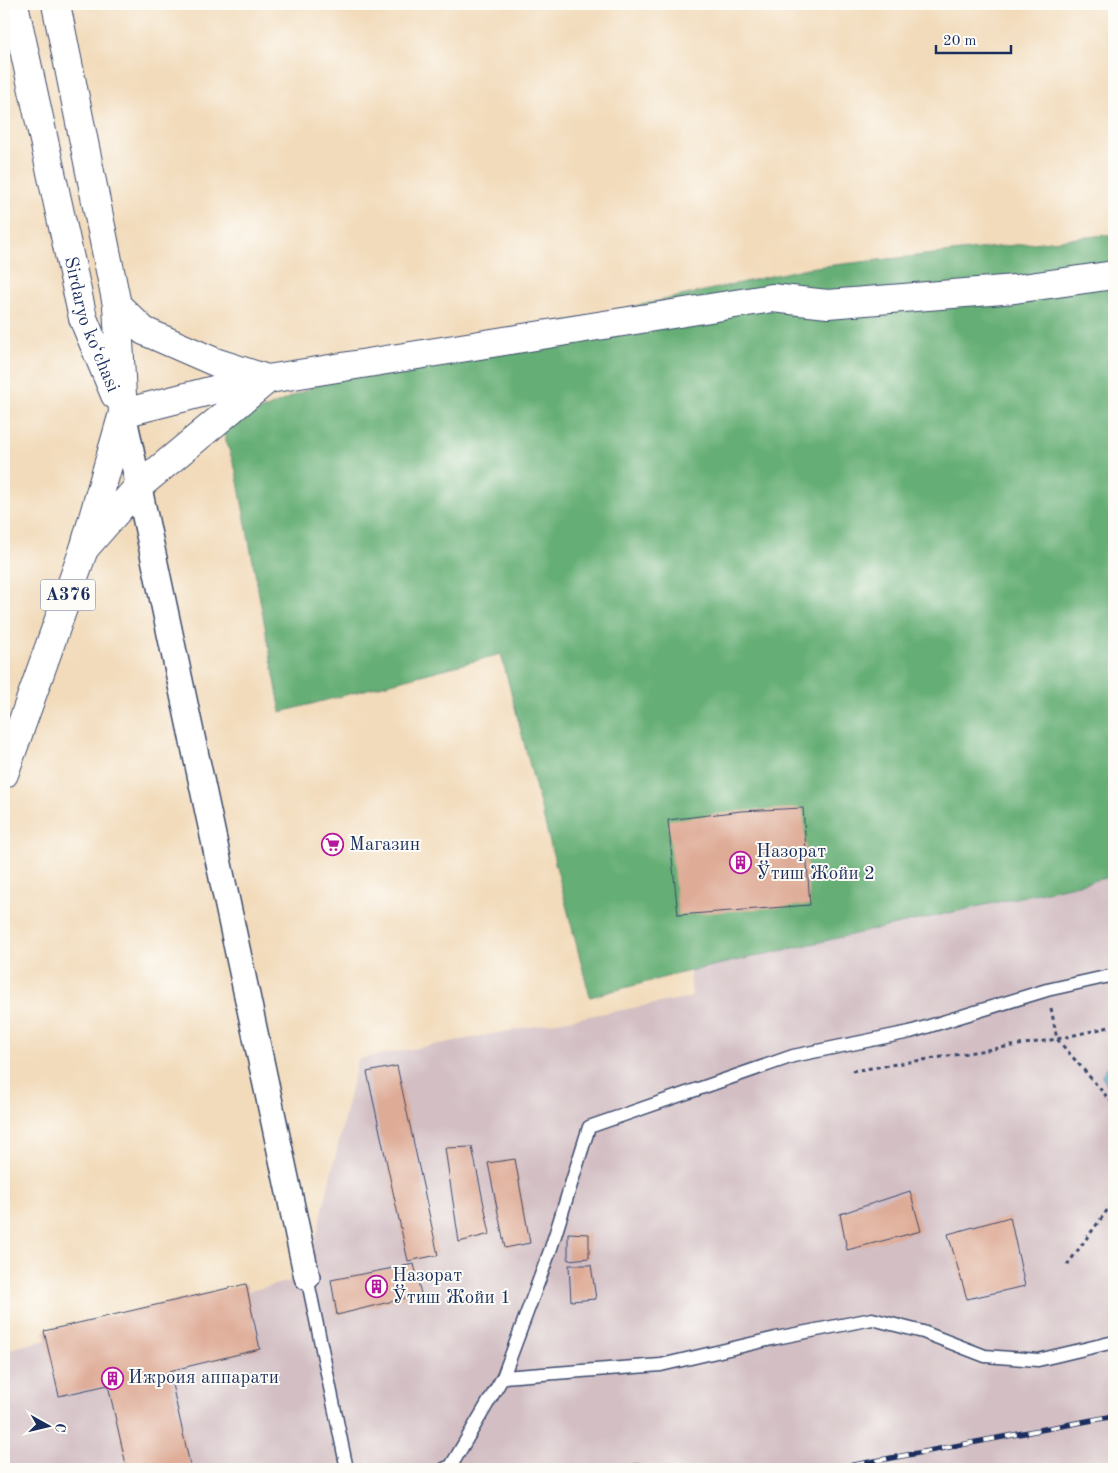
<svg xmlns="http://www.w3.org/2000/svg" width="1118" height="1473" viewBox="0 0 1118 1473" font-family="'Old Standard TT',serif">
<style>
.industrial{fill:#d2bec3}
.forest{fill:#65ae75;stroke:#406e6a}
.water{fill:#54b0d2;stroke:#387098}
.building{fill:#deab96}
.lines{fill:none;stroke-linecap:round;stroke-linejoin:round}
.service-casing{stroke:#3b496c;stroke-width:15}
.minor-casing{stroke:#3b496c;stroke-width:28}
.tertiary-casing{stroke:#3b496c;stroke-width:30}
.primary-casing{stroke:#3b496c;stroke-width:30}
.path{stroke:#3b496c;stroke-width:3;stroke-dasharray:4 4;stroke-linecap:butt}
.service{stroke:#fff;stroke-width:12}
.minor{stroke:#fff;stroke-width:25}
.tertiary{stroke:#fff;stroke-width:28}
.primary{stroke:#fff;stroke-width:28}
.rail-casing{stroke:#1b2f5e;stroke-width:5.5}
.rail{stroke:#fdfcf7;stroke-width:4;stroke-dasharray:11;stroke-linecap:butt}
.labels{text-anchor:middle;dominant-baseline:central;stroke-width:4;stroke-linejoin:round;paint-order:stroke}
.shield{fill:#fdfcf7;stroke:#5f6c8c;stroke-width:1}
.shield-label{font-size:18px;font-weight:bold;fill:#1b2f5e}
.street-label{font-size:19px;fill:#1b2f5e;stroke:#fdfcf7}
.poi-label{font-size:19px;fill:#1b2f5e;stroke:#fdfcf7;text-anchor:start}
</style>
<rect width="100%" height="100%" fill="#fdfcf7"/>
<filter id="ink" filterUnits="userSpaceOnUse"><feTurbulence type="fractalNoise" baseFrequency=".02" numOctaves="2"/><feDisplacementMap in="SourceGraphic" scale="10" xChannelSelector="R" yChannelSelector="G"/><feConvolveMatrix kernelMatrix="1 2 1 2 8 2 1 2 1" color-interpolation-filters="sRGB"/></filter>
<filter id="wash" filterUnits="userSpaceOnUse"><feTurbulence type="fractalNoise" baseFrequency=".0096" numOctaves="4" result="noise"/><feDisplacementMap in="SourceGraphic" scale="20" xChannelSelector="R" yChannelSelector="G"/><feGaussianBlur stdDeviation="1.12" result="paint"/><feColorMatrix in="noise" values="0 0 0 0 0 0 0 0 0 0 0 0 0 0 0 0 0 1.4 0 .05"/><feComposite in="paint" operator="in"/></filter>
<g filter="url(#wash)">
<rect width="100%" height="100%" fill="#f2dbbb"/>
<polygon class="industrial" points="654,557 1114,861 1114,1469 4,1469 4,1350 307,1277 358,1059 692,997"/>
<polygon class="forest" points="1114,234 1114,876 677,974 590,997 501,654 281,712 236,471 222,428 353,369 807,268"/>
<polygon class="water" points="1114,1058 1114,1094 1112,1094 1102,1075"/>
<g id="blocks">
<g class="building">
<polygon points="803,808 810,905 678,915 668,820 741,811"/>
<polygon points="397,1066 438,1255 408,1261 367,1072"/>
<polygon points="472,1147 490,1234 459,1242 445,1148"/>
<polygon points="515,1159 530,1243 505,1248 488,1163"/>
<polygon points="910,1191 921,1231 847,1250 840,1214"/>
<polygon points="1010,1217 1025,1286 967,1299 948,1234"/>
<polygon points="568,1233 589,1234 589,1258 568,1260"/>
<polygon points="414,1264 421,1294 337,1315 331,1280"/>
<polygon points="569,1265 591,1265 596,1299 571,1301"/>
<polygon points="246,1284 260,1349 169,1371 191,1469 127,1469 108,1385 59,1396 44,1331"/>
<polygon points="640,1463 641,1469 615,1469 615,1468"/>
<polygon points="1114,1464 1114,1469 1092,1469 1092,1468"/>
</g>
</g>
</g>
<g filter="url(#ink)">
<use href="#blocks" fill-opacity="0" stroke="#3b496c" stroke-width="1"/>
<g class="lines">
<defs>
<g id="service">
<polyline points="307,1277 347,1469"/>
<polyline points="503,1377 661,1365 776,1338 872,1319 923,1332 985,1356 1038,1360 1114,1342"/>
<polyline points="444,1469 451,1466 503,1377 551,1248 589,1127 793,1056 910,1032 1047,990 1114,975"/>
</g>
<polyline id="minor" points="123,413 307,1277"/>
<g id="tertiary">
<polyline points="117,305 144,331 215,362 264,378"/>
<polyline points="123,413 237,384 772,298 828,304 1015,289 1114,275"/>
<polyline points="84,549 139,486 268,379"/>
</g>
<g id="primary">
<path id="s1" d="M 14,4 L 83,318 L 115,395"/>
<polyline points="4,774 84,549 123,413 117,305 56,4"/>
</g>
</defs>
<use href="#service" class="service-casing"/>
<use href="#minor" class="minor-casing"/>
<use href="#tertiary" class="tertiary-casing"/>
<use href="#primary" class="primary-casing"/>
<g class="path">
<polyline points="1051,1008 1057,1039 1114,1105"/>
<polyline points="852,1071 1057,1039 1114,1026"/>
<polyline points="1067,1265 1114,1201"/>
</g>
<use href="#service" class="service"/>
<use href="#minor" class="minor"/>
<use href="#tertiary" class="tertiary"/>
<use href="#primary" class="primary"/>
<defs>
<polyline id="rail" points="833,1469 1114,1416"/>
</defs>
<use href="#rail" class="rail-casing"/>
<use href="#rail" class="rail"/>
</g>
</g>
<defs>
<symbol id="supermarket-ring" viewBox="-11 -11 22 22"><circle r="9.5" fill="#fdfcf7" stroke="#b5179e" stroke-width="1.5"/><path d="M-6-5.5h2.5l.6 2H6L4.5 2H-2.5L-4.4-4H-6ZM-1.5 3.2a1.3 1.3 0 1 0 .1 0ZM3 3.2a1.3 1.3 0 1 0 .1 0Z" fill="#b5179e"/></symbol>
<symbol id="building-ring" viewBox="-11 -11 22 22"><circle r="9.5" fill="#fdfcf7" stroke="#b5179e" stroke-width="1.5"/><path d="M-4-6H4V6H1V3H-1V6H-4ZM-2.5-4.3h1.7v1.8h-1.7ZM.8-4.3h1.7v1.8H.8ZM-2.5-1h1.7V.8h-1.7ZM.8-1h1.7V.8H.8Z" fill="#b5179e"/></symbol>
</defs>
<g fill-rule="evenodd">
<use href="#supermarket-ring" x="320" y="832" width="25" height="25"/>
<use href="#building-ring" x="728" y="850" width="25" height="25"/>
<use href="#building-ring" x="364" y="1274" width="25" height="25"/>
<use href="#building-ring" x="100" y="1366" width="25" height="25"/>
</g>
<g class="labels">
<rect class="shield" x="40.5" y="579.5" width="55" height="31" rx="4"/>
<g class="shield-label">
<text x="68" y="595">A376</text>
</g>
<g class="street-label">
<text stroke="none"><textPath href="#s1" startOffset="330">Sirdaryo ko‘chasi</textPath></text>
</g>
<g class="poi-label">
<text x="349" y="845">Магазин</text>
<text x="756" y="852">Назорат<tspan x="756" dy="22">Ўтиш Жойи 2</tspan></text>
<text x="392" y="1276">Назорат<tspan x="392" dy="22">Ўтиш Жойи 1</tspan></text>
<text x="128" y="1378">Ижроия аппарати</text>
</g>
</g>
<rect width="1118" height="1473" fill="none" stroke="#fdfcf7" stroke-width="20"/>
<g transform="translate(48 1426) rotate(98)" stroke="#fdfcf7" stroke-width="4" paint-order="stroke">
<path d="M0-4L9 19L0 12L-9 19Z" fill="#1b2f5e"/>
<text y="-8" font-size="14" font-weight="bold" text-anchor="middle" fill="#1b2f5e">С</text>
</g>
<path d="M936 45v8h75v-8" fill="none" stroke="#1b2f5e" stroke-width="2.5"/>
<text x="943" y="45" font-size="15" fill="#1b2f5e" stroke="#fdfcf7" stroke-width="4" paint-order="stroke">20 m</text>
</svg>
